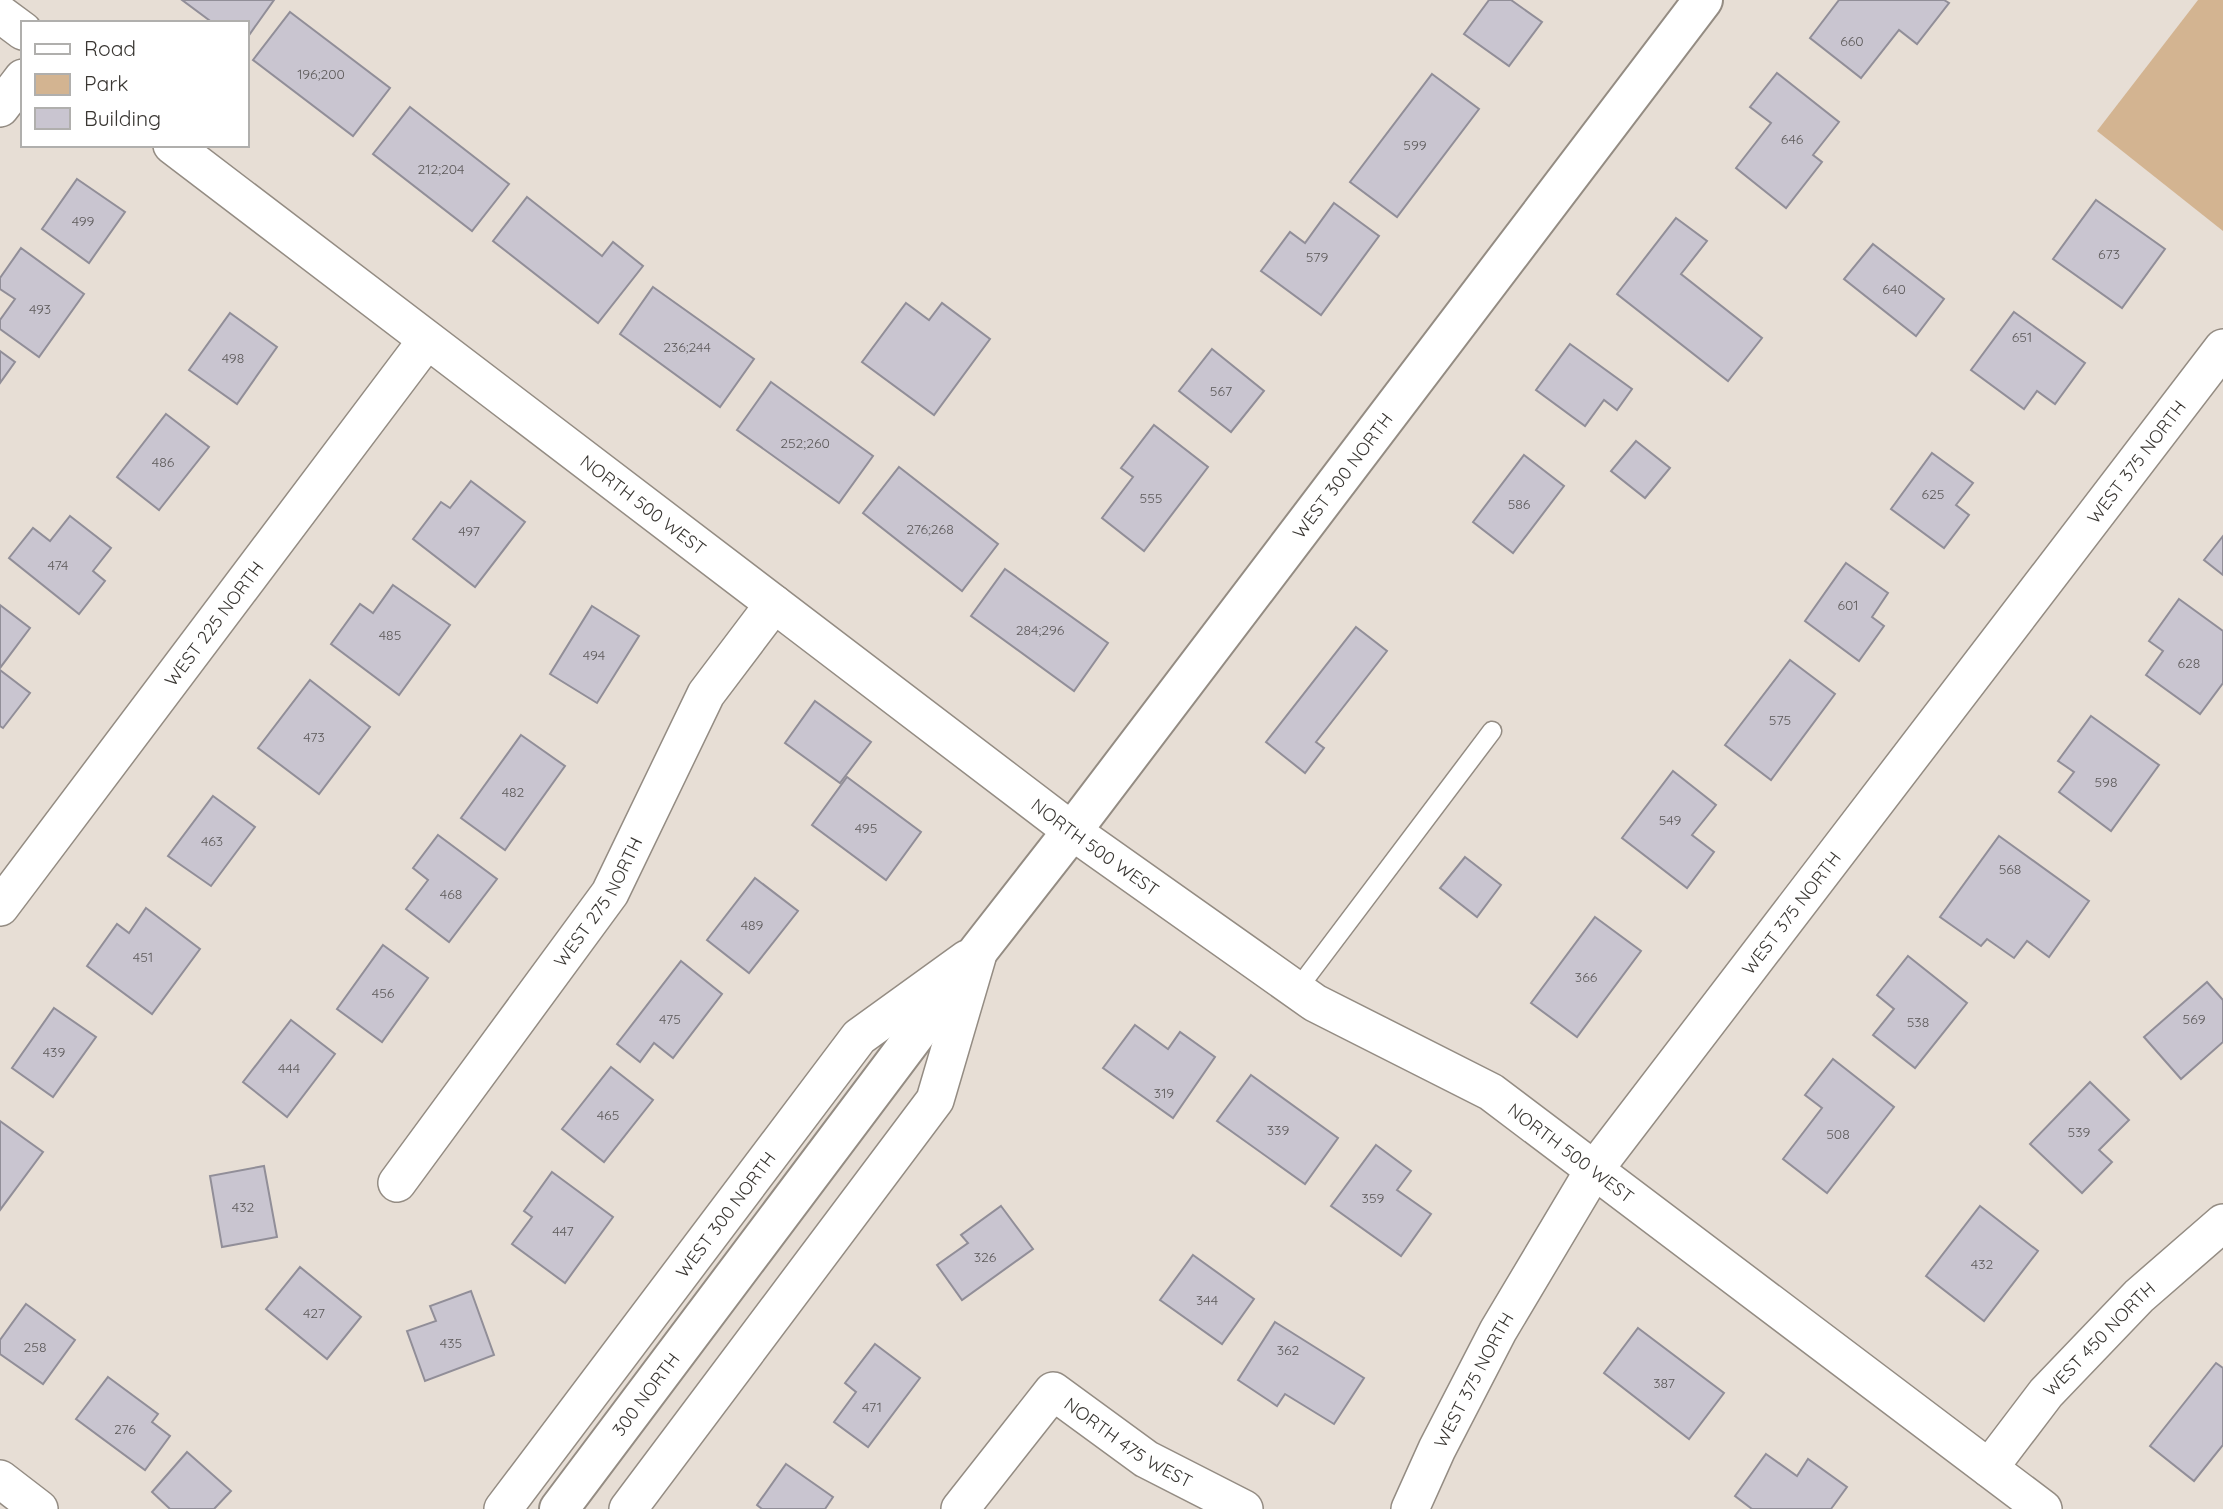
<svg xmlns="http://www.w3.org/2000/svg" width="2223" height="1509" viewBox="0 0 2223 1509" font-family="Quicksand,sans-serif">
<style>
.green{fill:#d3b491}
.building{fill:#c9c5d0;stroke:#918e98;stroke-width:2}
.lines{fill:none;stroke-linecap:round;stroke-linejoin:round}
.service-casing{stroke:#948c83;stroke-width:21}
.minor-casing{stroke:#948c83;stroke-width:40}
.secondary-casing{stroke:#948c83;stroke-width:42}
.service{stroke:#fff;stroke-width:18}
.minor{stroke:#fff;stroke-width:37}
.secondary{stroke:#fff;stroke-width:38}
.labels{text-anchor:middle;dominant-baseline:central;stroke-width:6;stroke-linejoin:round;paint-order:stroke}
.number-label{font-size:14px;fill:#5d5a5a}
.street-label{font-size:18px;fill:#393632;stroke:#fff}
</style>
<rect width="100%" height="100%" fill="#e7ded5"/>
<polygon class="green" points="2198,0 2223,0 2223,231 2097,131"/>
<g class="building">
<polygon points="182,0 274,0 247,38 247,23 213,23"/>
<polygon points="1489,0 1511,0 1542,22 1509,66 1464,34"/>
<polygon points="1839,0 1944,0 1949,3 1917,44 1899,30 1861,78 1810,38"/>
<polygon points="290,12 390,88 353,136 253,60"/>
<polygon points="1777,73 1839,122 1813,155 1822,162 1786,208 1736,168 1771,123 1750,107"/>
<polygon points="1432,74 1479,109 1397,217 1350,182"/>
<polygon points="410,107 509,184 472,231 373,154"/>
<polygon points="77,179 125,212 89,263 42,229"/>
<polygon points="527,197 602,256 613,242 643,266 598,323 493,241"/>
<polygon points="2096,200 2165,249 2122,308 2053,259"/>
<polygon points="1334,203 1379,236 1321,315 1261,271 1290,232 1305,243"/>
<polygon points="1676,218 1707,241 1681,274 1762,338 1728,381 1617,294"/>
<polygon points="1873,244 1944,299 1916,336 1844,279"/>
<polygon points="21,248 84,294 39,357 0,329 0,320 15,299 0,289 0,278"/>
<polygon points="653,287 754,359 720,407 620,334"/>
<polygon points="906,303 929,320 942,303 990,339 934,415 862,362"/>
<polygon points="2014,312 2085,363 2055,404 2037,391 2024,409 1971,370"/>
<polygon points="230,313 277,347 237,404 189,370"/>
<polygon points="1570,344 1632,389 1617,410 1604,400 1585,426 1536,390"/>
<polygon points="1212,349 1264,391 1231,432 1179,391"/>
<polygon points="0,351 15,362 0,383"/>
<polygon points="771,382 873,456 839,503 737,430"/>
<polygon points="166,414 209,447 159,510 117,477"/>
<polygon points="1154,425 1208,467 1144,551 1102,518 1133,477 1121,468"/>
<polygon points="1636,441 1670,468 1645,498 1611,471"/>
<polygon points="1932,453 1973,483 1956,505 1969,515 1944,548 1891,509"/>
<polygon points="1524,455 1564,486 1513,553 1473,522"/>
<polygon points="899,467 998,544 962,591 863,513"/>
<polygon points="471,481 525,522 475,587 413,539 441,502 450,508"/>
<polygon points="70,516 111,548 93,571 105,581 79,614 9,558 33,528 50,541"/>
<polygon points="2223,536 2223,575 2204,560"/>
<polygon points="1846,563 1888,593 1872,617 1884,626 1859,661 1805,621"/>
<polygon points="1005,569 1108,643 1074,691 971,616"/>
<polygon points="393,585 450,625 399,695 331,644 360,604 373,613"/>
<polygon points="2179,599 2223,631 2223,683 2200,714 2146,675 2163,651 2149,641"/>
<polygon points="0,605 30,628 0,668"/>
<polygon points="592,606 639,636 597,703 550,674"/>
<polygon points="1356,627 1387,651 1316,742 1324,748 1305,773 1266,742"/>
<polygon points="1790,660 1835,694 1771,780 1725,745"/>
<polygon points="0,670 30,693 3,728 0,726"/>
<polygon points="310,680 370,727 319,794 258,748"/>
<polygon points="815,701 871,742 840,783 785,743"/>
<polygon points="2091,716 2159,765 2111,831 2059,792 2074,772 2058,761"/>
<polygon points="521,735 565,766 505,850 461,818"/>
<polygon points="1673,771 1716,805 1692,835 1714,852 1687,888 1622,838"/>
<polygon points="847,777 921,832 886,880 812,825"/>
<polygon points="213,796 255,827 211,886 168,856"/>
<polygon points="438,835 497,879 449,942 406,909 428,880 413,868"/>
<polygon points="1999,836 2089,901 2049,957 2027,941 2014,958 1987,939 1981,946 1940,917"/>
<polygon points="1465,857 1501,885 1477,917 1440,888"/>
<polygon points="755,878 798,911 749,973 707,940"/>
<polygon points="146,908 200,949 152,1014 87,966 117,924 129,933"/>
<polygon points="1595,917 1641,951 1577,1037 1531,1003"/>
<polygon points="383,945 428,978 382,1042 337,1009"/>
<polygon points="1908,956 1967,1003 1915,1068 1873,1035 1894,1009 1877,995"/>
<polygon points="681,961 722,994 673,1058 654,1043 640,1062 617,1044"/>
<polygon points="2207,982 2223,1000 2223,1042 2181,1079 2144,1037"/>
<polygon points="54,1008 96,1037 53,1097 12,1068"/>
<polygon points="291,1020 335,1054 287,1117 243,1082"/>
<polygon points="1135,1025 1168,1049 1180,1032 1215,1057 1173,1118 1103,1068"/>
<polygon points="1833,1059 1894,1107 1827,1193 1783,1159 1822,1108 1805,1095"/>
<polygon points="611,1067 653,1100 604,1162 562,1129"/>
<polygon points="1251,1075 1338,1138 1305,1184 1217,1121"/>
<polygon points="2090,1082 2129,1120 2099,1150 2112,1162 2082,1193 2030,1144"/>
<polygon points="0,1121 43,1152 0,1210"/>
<polygon points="1376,1145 1411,1171 1397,1190 1431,1214 1401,1256 1331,1206"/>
<polygon points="264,1166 277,1237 222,1247 210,1176"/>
<polygon points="552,1172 613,1217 565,1283 512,1244 532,1217 524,1211"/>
<polygon points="1001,1206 1033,1249 962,1300 937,1265 968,1243 961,1235"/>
<polygon points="1980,1206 2038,1251 1984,1321 1926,1276"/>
<polygon points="1193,1255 1254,1299 1222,1344 1160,1300"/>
<polygon points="300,1267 361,1317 327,1359 266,1309"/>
<polygon points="471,1291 494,1355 425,1381 407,1331 436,1321 430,1306"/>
<polygon points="26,1304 75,1340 43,1384 0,1354 0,1340"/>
<polygon points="1275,1322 1364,1378 1334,1424 1285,1394 1277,1406 1238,1380"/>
<polygon points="1638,1328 1724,1393 1689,1439 1604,1373"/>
<polygon points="875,1344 920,1378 868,1447 834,1422 856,1392 845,1383"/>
<polygon points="2216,1363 2223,1368 2223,1445 2194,1481 2150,1446"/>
<polygon points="108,1377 158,1414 152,1422 170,1436 145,1470 76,1419"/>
<polygon points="187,1452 231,1491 214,1509 170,1509 152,1492"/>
<polygon points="1766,1454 1797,1476 1808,1459 1847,1487 1831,1509 1752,1509 1735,1496"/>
<polygon points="786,1464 833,1497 825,1509 762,1509 757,1505"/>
</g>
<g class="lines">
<defs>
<polyline id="service" points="1296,991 1492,731"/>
<g id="minor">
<polyline points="0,14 23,31"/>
<polyline points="0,108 23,78"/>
<path id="s1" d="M 172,145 L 1072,831 L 1315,1003 L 1491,1092 L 2043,1509"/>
<path id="s2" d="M 0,907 L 427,340"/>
<path id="s3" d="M 397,1183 L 610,893 L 706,694 L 774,604"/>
<path id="s4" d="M 1989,1468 L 2046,1393 L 2139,1296 L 2223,1223"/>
<polyline points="0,1479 39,1509"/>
<path id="s5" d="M 503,1509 L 859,1037 L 967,959"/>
<polyline points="628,1509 935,1100 977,957"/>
<path id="s6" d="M 960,1509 L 1053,1391 L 1146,1459 L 1244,1509"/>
<path id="s7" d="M 1410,1509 L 1437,1449 L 1498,1331 L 1594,1170 L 2223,348"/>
</g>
<g id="secondary">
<path id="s8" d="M 559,1509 L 979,950 L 1072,831 L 1703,0"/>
</g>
</defs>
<use href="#service" class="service-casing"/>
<use href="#minor" class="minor-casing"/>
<use href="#secondary" class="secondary-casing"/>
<use href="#service" class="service"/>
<use href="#minor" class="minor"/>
<use href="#secondary" class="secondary"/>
</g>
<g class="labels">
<g class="number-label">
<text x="1852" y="41">660</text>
<text x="321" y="74">196;200</text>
<text x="1792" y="139">646</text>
<text x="1415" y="145">599</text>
<text x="441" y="169">212;204</text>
<text x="83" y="221">499</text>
<text x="2109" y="254">673</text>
<text x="1317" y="257">579</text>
<text x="1894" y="289">640</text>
<text x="40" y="309">493</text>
<text x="2022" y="337">651</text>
<text x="687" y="347">236;244</text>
<text x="233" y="358">498</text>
<text x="1221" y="391">567</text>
<text x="805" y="443">252;260</text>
<text x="163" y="462">486</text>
<text x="1933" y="494">625</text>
<text x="1151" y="498">555</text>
<text x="1519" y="504">586</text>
<text x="930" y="529">276;268</text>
<text x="469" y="531">497</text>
<text x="58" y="565">474</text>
<text x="1848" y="605">601</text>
<text x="1040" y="630">284;296</text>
<text x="390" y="635">485</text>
<text x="594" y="655">494</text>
<text x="2189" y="663">628</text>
<text x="1780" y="720">575</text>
<text x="314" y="737">473</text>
<text x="2106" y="782">598</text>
<text x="513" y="792">482</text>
<text x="1670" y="820">549</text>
<text x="866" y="828">495</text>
<text x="212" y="841">463</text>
<text x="2010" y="869">568</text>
<text x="451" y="894">468</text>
<text x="752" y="925">489</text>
<text x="143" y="957">451</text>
<text x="1586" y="977">366</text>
<text x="383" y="993">456</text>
<text x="670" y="1019">475</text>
<text x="2194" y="1019">569</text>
<text x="1918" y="1022">538</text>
<text x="54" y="1052">439</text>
<text x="289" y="1068">444</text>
<text x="1164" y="1093">319</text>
<text x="608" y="1115">465</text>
<text x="1278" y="1130">339</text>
<text x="2079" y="1132">539</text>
<text x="1838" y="1134">508</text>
<text x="1373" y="1198">359</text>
<text x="243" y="1207">432</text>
<text x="563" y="1231">447</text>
<text x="985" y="1257">326</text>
<text x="1982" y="1264">432</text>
<text x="1207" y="1300">344</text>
<text x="314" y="1313">427</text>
<text x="451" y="1343">435</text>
<text x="35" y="1347">258</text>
<text x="1288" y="1350">362</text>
<text x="1664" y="1383">387</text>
<text x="872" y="1407">471</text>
<text x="125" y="1429">276</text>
</g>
<g class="street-label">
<text stroke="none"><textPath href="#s7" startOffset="1278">WEST 375 NORTH</textPath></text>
<text stroke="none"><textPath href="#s8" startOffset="1297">WEST 300 NORTH</textPath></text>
<text stroke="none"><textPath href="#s1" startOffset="593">NORTH 500 WEST</textPath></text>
<text stroke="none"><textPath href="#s2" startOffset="355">WEST 225 NORTH</textPath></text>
<text stroke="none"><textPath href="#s1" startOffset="1160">NORTH 500 WEST</textPath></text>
<text stroke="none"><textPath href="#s3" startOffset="346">WEST 275 NORTH</textPath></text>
<text stroke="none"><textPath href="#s7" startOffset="710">WEST 375 NORTH</textPath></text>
<text stroke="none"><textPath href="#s1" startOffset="1727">NORTH 500 WEST</textPath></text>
<text stroke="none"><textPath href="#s5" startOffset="369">WEST 300 NORTH</textPath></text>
<text stroke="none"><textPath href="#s4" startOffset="170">WEST 450 NORTH</textPath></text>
<text stroke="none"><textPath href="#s7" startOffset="144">WEST 375 NORTH</textPath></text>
<text stroke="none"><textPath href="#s8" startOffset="144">300 NORTH</textPath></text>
<text stroke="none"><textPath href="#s6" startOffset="242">NORTH 475 WEST</textPath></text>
</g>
</g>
<rect x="21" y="21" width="228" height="126" fill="#ffffff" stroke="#b0afad" stroke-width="2"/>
<rect x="35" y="44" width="35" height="10" fill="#ffffff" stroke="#b0afad" stroke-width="2"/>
<text x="84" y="56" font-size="21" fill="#393632">Road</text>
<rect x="35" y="74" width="35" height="21" fill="#d3b491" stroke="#b0afad" stroke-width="2"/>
<text x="84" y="91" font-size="21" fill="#393632">Park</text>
<rect x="35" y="108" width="35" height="21" fill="#c9c5d0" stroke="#b0afad" stroke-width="2"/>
<text x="84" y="126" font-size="21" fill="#393632">Building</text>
</svg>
